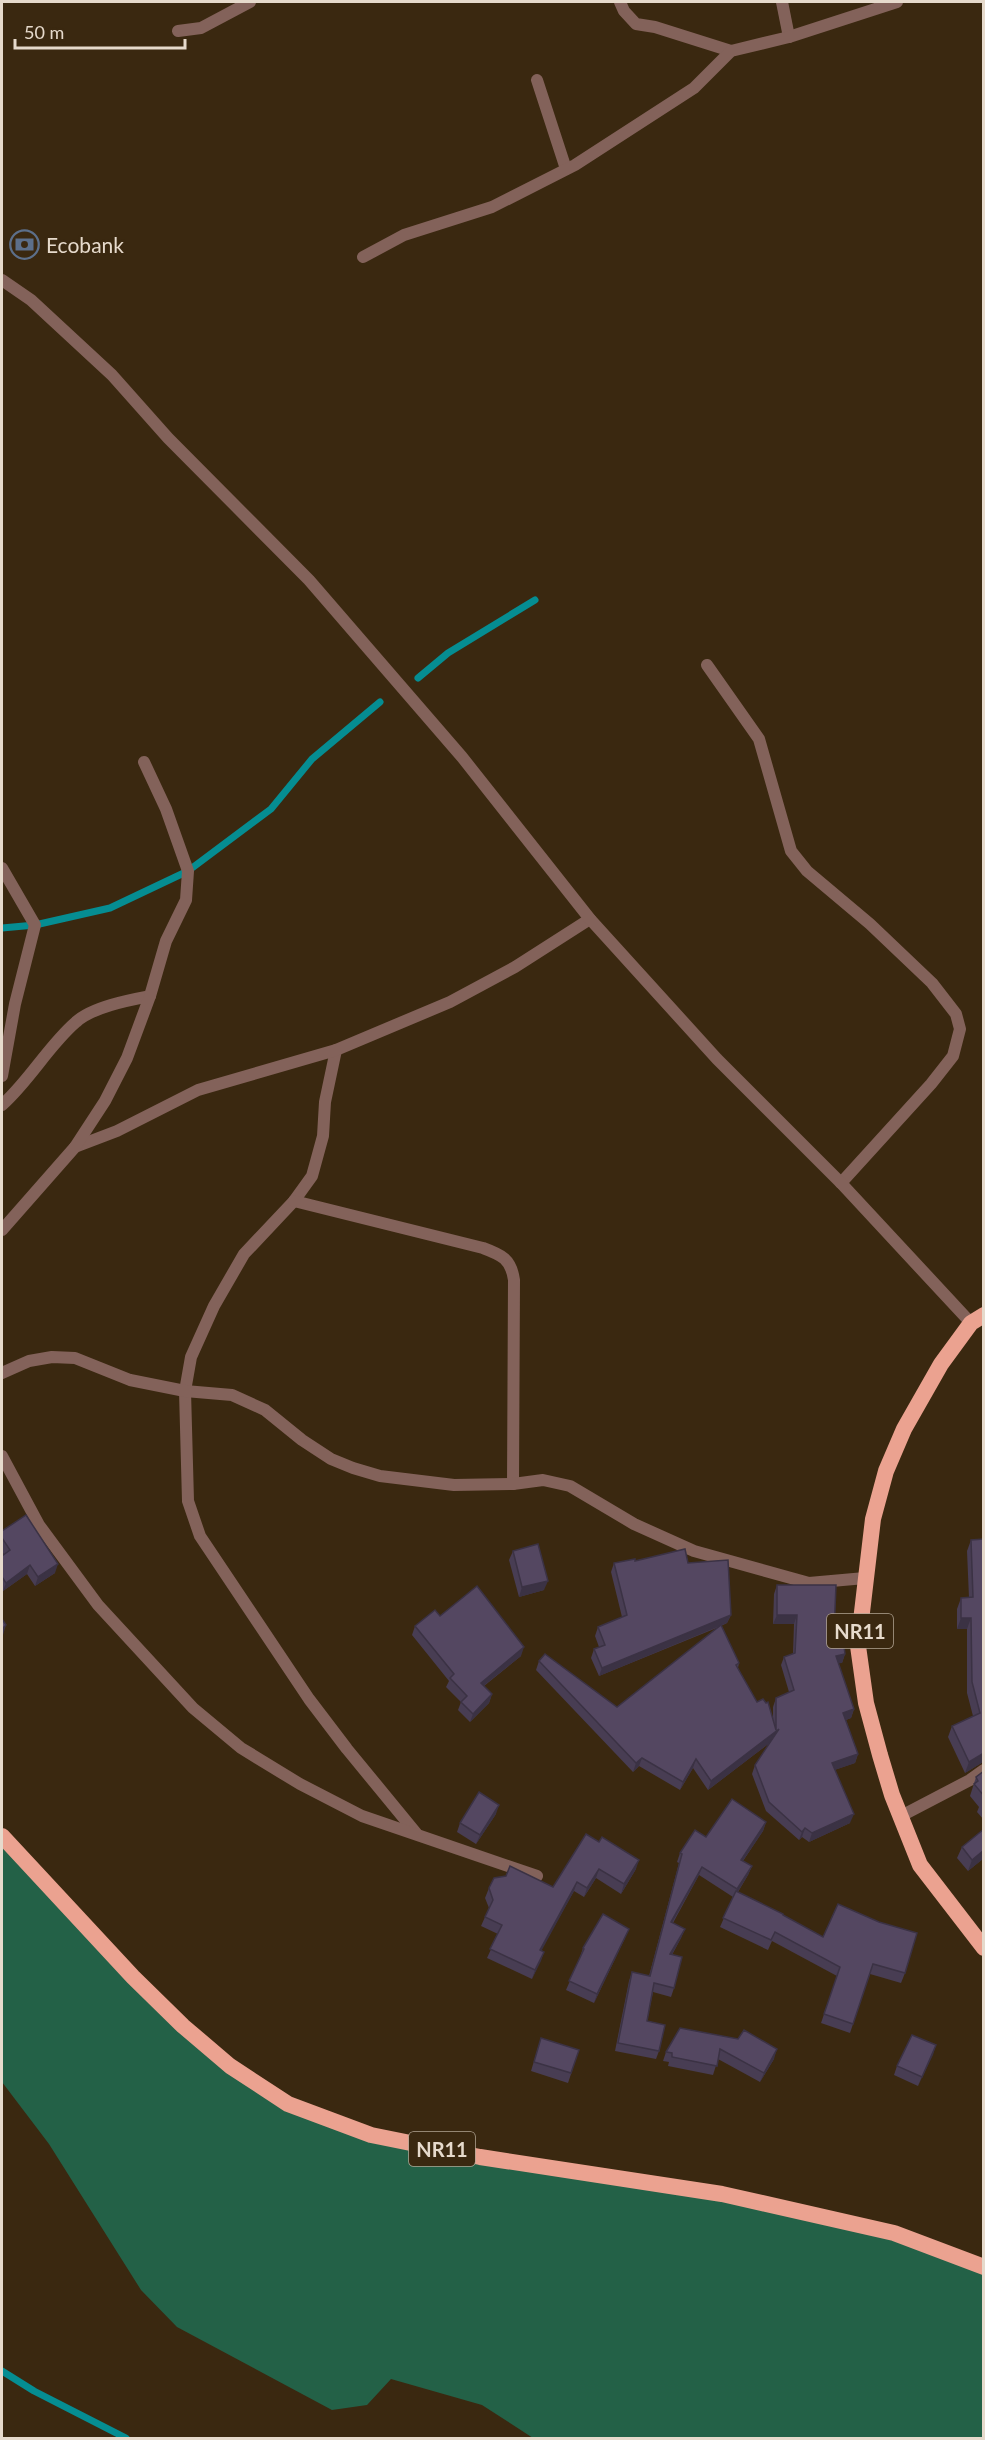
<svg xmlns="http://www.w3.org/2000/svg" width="985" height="2440" viewBox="0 0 985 2440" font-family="Lato,sans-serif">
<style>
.green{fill:#236147}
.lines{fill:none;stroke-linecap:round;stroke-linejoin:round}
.stream{stroke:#058d92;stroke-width:7}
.minor{stroke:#83625a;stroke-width:12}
.tertiary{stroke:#83625a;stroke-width:12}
.trunk{stroke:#eba290;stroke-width:16}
.wall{fill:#483d53}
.shaded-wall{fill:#3b3244}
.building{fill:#544761;stroke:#3b3244;stroke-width:1.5}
.labels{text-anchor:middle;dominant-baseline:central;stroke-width:4.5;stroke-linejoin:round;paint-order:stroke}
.shield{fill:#3a2810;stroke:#b2a594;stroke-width:1.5}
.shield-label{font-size:20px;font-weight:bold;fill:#e6dacc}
.poi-label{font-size:21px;fill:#e6dacc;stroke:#3a2810;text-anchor:start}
</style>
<rect width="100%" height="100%" fill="#3a2810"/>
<polygon class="green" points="2,1836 133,1977 288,2104 371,2135 894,2233 983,2267 983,2438 533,2438 482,2405 391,2379 367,2405 332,2410 177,2327 141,2290 49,2144 2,2082"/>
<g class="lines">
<g class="stream">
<polyline points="418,678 448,653 535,600"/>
<polyline points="2,928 35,925 110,908 188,871 271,809 312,759 380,702"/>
<polyline points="2,2371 34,2391 126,2438"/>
</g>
<g class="minor">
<polyline points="620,2 624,11 636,24 655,27 731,51"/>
<polyline points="782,2 789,37"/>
<polyline points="178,31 201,28 250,2"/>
<polyline points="537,80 566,169"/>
<polyline points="363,257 404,235 492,207 575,165 694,88 731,51 789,37 897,2"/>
<polyline points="707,665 759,739 791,851 807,871 870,924 932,983 956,1014 960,1029 953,1056 931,1084 841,1183"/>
<polyline points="2,868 35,925 15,1004 2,1076"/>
<polyline points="336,1050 325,1102 323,1136 312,1176 294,1201 244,1254 214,1306 191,1357 185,1391 188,1501 200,1536 309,1699 347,1749 416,1833"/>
<path d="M 2,1105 C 30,1080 49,1045 76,1022 C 92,1007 129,1000 150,996"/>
<polyline points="75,1147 117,1131 198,1090 336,1050 450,1002 515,967 590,919"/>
<path d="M 294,1201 L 483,1248 C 502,1255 511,1259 514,1280 L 513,1484"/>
<polyline points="2,1230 75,1147 105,1101 127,1058 150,996 166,941 186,900 188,871 166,809 144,762"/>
<polyline points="2,1373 29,1361 52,1357 75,1358 130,1380 185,1391 232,1395 265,1410 302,1440 331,1459 353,1468 380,1476 454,1485 513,1484 543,1480 570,1486 634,1524 694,1551 809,1583 865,1578"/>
<polyline points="2,1456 39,1525 98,1605 193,1708 241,1748 300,1784 362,1816 537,1876"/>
<polyline points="901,1816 970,1780 984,1770"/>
</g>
<polyline class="tertiary" points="2,280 31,300 112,375 168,438 309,580 462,757 590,919 717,1059 841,1183 971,1323"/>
<g class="trunk">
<polyline points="984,1315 971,1323 941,1364 904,1429 886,1471 873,1519 858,1646 866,1703 880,1755 892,1795 920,1865 984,1948"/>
<polyline points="2,1836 133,1977 183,2026 230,2066 288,2104 371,2135 480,2157 722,2194 894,2233 984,2267"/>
</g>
</g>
<g class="wall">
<polygon points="2,1531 55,1573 35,1586 27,1574 3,1591 2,1589 2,1556 4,1555 2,1551"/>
<polygon points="984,1539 984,1762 983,1762 965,1773 948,1737 952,1726 973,1716 967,1693 967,1629 957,1629 957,1609 961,1598 969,1598 967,1551 971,1540"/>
<polygon points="513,1551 544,1590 519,1597 509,1560"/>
<polygon points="635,1561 688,1563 731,1615 727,1623 721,1626 739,1663 738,1668 757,1702 773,1720 773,1707 776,1698 789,1692 781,1665 784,1657 793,1654 794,1624 773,1624 774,1594 777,1585 834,1633 845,1654 842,1663 838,1663 854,1709 851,1718 846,1720 858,1754 855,1763 834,1770 850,1823 809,1842 802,1837 799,1840 766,1811 752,1774 755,1765 771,1742 708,1790 693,1768 680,1790 639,1766 633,1772 536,1670 539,1661 617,1707 719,1627 599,1676 591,1658 594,1649 599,1647 595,1636 598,1627 622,1617 611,1572 614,1563"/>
<polygon points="440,1616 521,1656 484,1686 492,1694 489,1703 470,1722 458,1710 461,1702 446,1687 449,1681 412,1635 415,1626"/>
<polygon points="984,1771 984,1820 977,1812 979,1807 970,1796 976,1777"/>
<polygon points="496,1814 476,1844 457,1832 460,1823"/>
<polygon points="766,1822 763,1831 743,1861 752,1866 748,1875 738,1892 823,1937 905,1973 901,1983 870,1974 850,2033 821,2023 837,1976 772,1941 768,1950 720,1927 733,1897 699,1875 673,1923 685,1929 681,1938 672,1955 674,1988 671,1997 653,1992 647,2021 659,2051 656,2059 615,2051 629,1981 632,1972 649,1976 679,1863 677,1862 680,1853 706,1837"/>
<polygon points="599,1842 636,1869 621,1894 596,1878 584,1897 574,1891 541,1950 544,1952 532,1979 487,1958 498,1934 481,1926 489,1908 485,1898 489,1888 553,1887"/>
<polygon points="962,1847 984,1858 968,1871 957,1858"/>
<polygon points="625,1938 594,2003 566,1990 580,1958 580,1957 583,1948"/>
<polygon points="680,2028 774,2059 760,2082 718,2059 713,2075 668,2066 669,2062 663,2061 666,2052"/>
<polygon points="541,2038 579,2050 568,2083 531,2071"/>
<polygon points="936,2045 918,2086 894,2075 897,2066"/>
</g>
<g class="shaded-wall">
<polygon points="58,1564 55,1573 35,1586 38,1577"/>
<polygon points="30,1565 27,1574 3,1591 6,1583"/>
<polygon points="548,1581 544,1590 519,1597 522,1587"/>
<polygon points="731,1615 727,1623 599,1676 602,1668"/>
<polygon points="777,1615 797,1615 794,1624 773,1624"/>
<polygon points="961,1618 971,1618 967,1629 957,1629"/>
<polygon points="6,1625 3,1635 2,1636 2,1629"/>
<polygon points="524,1647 521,1656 477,1691 481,1683"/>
<polygon points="845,1654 842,1663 833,1664 836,1656"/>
<polygon points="492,1694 489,1703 470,1722 473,1714"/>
<polygon points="854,1709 851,1718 840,1722 843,1713"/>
<polygon points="779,1729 776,1738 708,1790 711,1781"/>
<polygon points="984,1753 983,1762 965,1773 969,1762"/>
<polygon points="858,1754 855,1763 829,1772 832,1763"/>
<polygon points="642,1758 639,1766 633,1772 636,1763"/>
<polygon points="696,1759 693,1768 680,1790 683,1782"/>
<polygon points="499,1805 496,1814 476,1844 480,1835"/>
<polygon points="854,1814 850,1823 809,1842 812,1833"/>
<polygon points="766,1822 763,1831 738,1868 741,1860"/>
<polygon points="805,1828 802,1837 799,1840 802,1832"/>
<polygon points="984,1850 984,1858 968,1871 972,1860"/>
<polygon points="639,1860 636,1869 621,1894 624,1884"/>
<polygon points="752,1866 748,1875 734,1898 737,1889"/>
<polygon points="702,1867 699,1875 668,1930 671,1922"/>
<polygon points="599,1869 596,1878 584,1897 587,1888"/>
<polygon points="577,1882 574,1891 537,1959 540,1950"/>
<polygon points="629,1929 625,1938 594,2003 597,1994"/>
<polygon points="685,1929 681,1938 667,1963 670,1954"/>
<polygon points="544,1952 541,1961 532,1979 535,1970"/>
<polygon points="936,2045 933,2055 918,2086 922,2077"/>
<polygon points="777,2049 774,2059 760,2082 764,2073"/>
</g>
<g class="building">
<polygon points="26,1515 58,1564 38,1577 30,1565 6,1583 2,1577 2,1556 10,1550 2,1538 2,1531"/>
<polygon points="984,1539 984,1753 969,1762 952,1726 980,1713 972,1682 971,1618 961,1618 961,1598 973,1597 971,1540"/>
<polygon points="538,1544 548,1581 522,1587 513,1551"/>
<polygon points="685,1549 688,1563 728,1560 731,1615 602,1668 594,1649 605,1645 598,1627 627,1615 614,1563 635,1559 635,1561"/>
<polygon points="777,1585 836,1585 834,1633 842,1632 845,1654 836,1656 854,1709 843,1713 858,1754 832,1763 854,1814 812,1833 805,1828 802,1832 769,1802 755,1765 779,1729 711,1781 696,1759 683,1782 642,1758 636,1763 539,1661 545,1654 617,1707 721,1625 739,1663 736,1665 757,1702 763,1699 766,1703 768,1702 776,1730 776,1698 794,1690 784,1657 795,1653 797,1615 777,1615"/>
<polygon points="477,1586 524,1647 481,1683 492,1694 473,1714 461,1702 467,1696 450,1678 454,1674 415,1626 435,1610 440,1616"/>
<polygon points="2,1619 6,1625 2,1629"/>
<polygon points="984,1771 984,1796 974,1784 978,1781 976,1777"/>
<polygon points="479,1792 499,1805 480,1835 460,1823"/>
<polygon points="732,1799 766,1822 741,1860 752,1866 737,1889 702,1867 671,1922 685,1929 670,1954 682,1957 674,1988 654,1983 647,2021 665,2025 659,2051 618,2043 632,1972 650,1976 682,1854 680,1853 695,1830 706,1837"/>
<polygon points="984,1829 984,1850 972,1860 962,1847"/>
<polygon points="586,1834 599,1842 602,1837 639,1860 624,1884 599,1869 587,1888 577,1882 540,1950 544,1952 535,1970 490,1949 502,1925 485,1917 493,1900 489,1888 494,1878 506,1876 510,1866 553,1887"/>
<polygon points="736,1891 783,1914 783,1915 823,1937 838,1904 879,1922 917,1933 905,1973 873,1964 853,2024 824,2014 840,1967 775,1932 771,1940 723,1918"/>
<polygon points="603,1914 629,1929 597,1994 569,1981 584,1949 583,1948"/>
<polygon points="680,2028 738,2039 744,2030 777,2049 764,2073 720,2049 717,2066 672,2057 672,2053 666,2052"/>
<polygon points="912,2035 936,2045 922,2077 897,2066"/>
<polygon points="541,2038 579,2050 571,2073 534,2062"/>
</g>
<defs>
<symbol id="bank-ring" viewBox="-11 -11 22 22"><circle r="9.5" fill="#3a2810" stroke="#5c6f8a" stroke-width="1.5"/><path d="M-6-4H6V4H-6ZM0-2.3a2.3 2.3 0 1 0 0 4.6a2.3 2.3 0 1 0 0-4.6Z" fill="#5c6f8a"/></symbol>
</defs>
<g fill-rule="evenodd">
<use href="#bank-ring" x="8" y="228" width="33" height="33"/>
</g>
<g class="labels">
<g class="shield">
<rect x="827" y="1614" width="66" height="34" rx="4.5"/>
<rect x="409" y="2132" width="66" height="34" rx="4.5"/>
</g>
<g class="shield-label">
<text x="860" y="1631">NR11</text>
<text x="442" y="2149">NR11</text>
</g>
<g class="poi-label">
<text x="46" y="244">Ecobank</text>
</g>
</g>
<rect width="985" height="2440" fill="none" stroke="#e6dacc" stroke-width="6"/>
<path d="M15 39v9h170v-9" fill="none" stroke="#e6dacc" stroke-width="3"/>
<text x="24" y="39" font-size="18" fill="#e6dacc" stroke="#3a2810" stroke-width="4.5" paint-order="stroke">50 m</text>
</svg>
